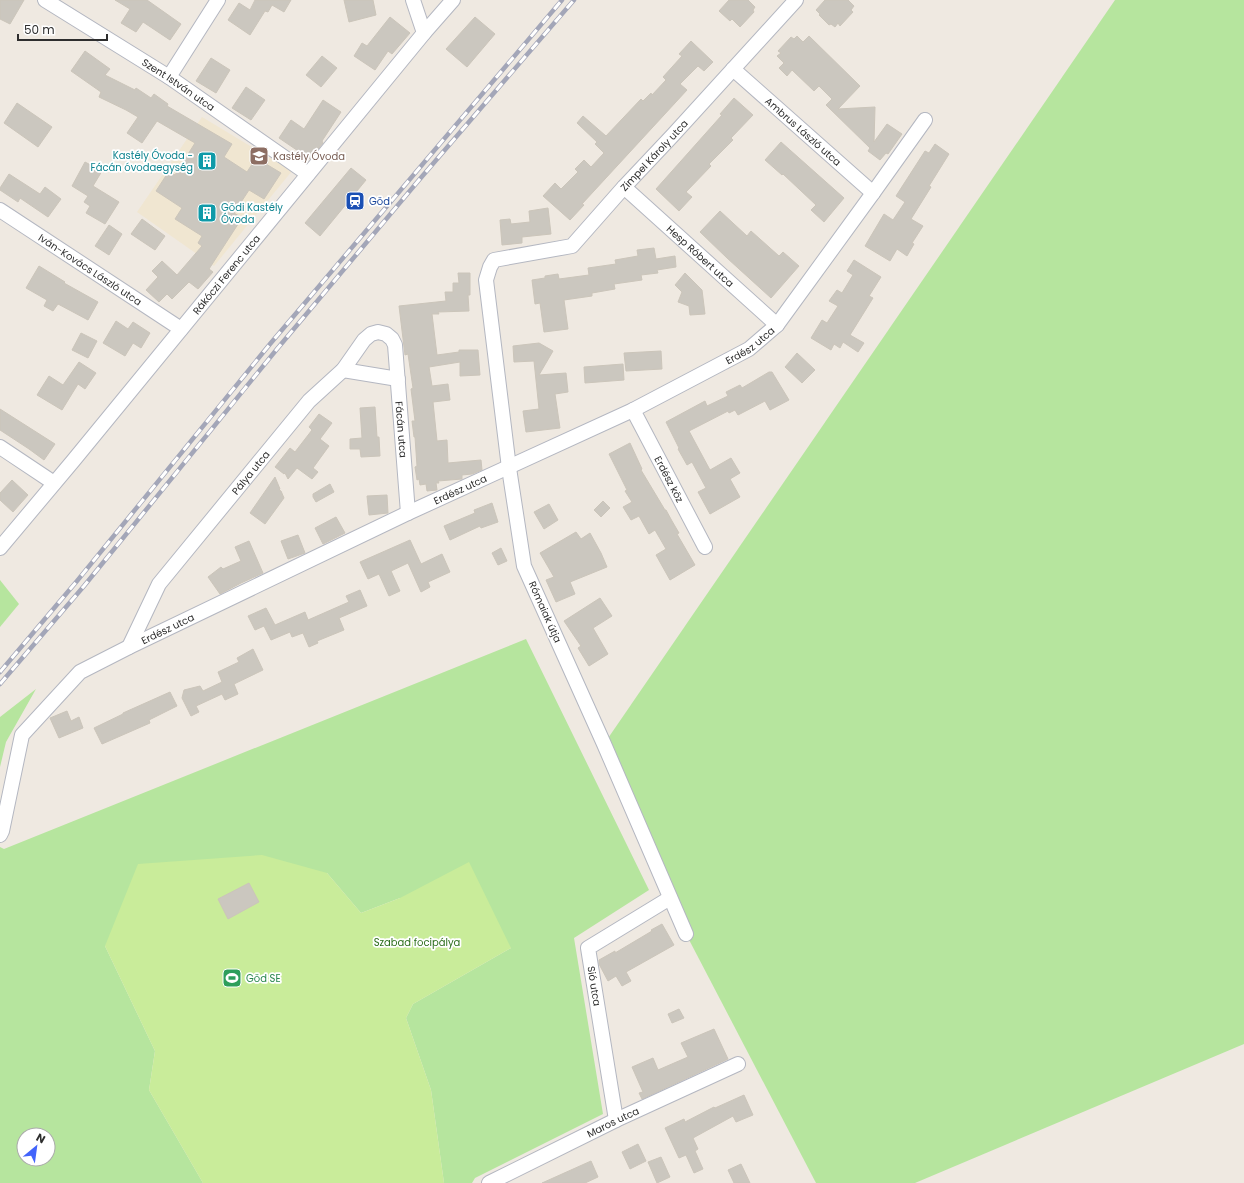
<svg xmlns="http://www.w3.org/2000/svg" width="1244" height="1183" viewBox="0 0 1244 1183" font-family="Poppins,sans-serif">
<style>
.education{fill:#f0e6d1}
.green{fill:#b6e59e;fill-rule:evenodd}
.pitch{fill:#c9ec9a}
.building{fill:#cbc7bf;stroke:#cbc5ba}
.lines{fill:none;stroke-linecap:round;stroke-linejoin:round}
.street-casing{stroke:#b4b7c1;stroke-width:16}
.street{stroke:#fff;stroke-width:14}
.rail-casing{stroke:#a3a6b8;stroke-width:4.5}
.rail{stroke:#fff;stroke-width:3;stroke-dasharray:9;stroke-linecap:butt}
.labels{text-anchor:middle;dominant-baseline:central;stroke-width:3.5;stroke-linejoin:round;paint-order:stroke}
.street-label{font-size:10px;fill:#2e2e2e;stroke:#fff}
.culture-label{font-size:10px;fill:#0d838f;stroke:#fff;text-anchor:end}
.education-label{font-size:10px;fill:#785e54;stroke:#fff;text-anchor:start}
.transit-label{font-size:10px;fill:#164399;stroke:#fff;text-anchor:start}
.park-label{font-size:10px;fill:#2c6e1b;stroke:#fff}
.leisure-label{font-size:10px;fill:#27864d;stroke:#fff;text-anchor:start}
</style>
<rect width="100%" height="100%" fill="#efe9e1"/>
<polygon class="education" points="202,117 292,171 214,266 137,212"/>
<g class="green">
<polygon points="1115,0 1244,0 1244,1044 915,1183 816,1183 686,934 604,744"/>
<polygon points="0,580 19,604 0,627"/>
<path d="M 526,639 L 649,890 L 574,938 L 603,1114 L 475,1178 L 472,1183 L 444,1183 L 431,1090 L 406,1018 L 413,1004 L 511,948 L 400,898 L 361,913 L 327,873 L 105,946 L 155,1051 L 149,1090 L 203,1183 L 0,1183 L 0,847 L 4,849 ZM 24,1135 L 48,1135 L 48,1159 L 24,1159 Z"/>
<polygon points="36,689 6,742 0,767 0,717"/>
</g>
<polygon class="pitch" points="262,855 327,873 361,913 400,898 469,862 511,948 413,1004 406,1018 431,1090 444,1183 203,1183 149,1090 155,1051 105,946 138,864"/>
<g class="building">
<polygon points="0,0 24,0 10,24 0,19"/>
<polygon points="115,0 147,0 181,24 170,40 143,22 136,32 121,23 130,9"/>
<polygon points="255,0 291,0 284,12 272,5 268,12 265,11 250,35 228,20 239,3 250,10"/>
<polygon points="344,0 373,0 376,15 349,22"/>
<polygon points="729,0 748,0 755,7 753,10 754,12 740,27 732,19 730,21 719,11"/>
<polygon points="825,0 848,0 854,6 851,10 853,12 840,26 838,23 835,27 831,24 829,25 819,15 820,14 816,10"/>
<polygon points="390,17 410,33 392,54 388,51 375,70 354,56 362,43 367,46"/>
<polygon points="475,17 495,34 467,67 446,49"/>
<polygon points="797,36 803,42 809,36 860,86 838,109 875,107 874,142 887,124 902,134 888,154 886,153 880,160 868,151 870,148 826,105 832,99 819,86 814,91 792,70 787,76 779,68 784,63 777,56 781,53 778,51 791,37 794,39"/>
<polygon points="691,41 713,62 704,71 698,66 680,84 687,90 582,204 584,205 570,220 543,196 555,183 561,189 578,172 575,169 584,160 591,167 604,153 595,144 597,142 577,123 583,116 606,136 641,99 643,101 651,93 652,95 666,80 663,77 682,56 679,54"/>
<polygon points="85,51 110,69 105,75 135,90 136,88 151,98 154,94 168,104 167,106 232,144 224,157 247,172 256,158 281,173 264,199 249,190 234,213 242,218 209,269 213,272 198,289 189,282 172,299 167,294 159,302 146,290 158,277 152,271 162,261 177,275 202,246 198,243 202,236 175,219 182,208 156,191 169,171 175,175 195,143 157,121 142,143 127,133 138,117 126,110 99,97 101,92 71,71"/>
<polygon points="322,56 337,68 321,87 306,75"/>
<polygon points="211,58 230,70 216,93 196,81"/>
<polygon points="246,87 265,100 251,120 232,108"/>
<polygon points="734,98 753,115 731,138 733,140 709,164 711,166 686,192 692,197 679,211 656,189 722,115 720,114"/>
<polygon points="323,100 341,112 322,141 323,143 310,159 279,138 291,120 304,129"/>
<polygon points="17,103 52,127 38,147 4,123"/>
<polygon points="781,142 844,198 824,222 811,210 816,205 783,174 782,175 765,160"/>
<polygon points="935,144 949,154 929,186 931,187 911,219 923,226 912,243 914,244 907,256 897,249 890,261 865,246 884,214 893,220 905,202 896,196 925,151 929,153"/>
<polygon points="85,162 102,171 93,186 119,202 105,224 86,213 90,206 84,202 88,196 72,186"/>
<polygon points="351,168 366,180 320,236 305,223"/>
<polygon points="9,174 40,194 45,187 61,199 48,217 20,198 18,202 0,190 0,188"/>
<polygon points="548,208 551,234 522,237 522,243 502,245 500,220 510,219 511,224 530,222 529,211"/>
<polygon points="720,211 747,236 751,231 779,256 783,252 799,266 771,298 727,258 700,232"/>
<polygon points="142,219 165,236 155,250 131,234"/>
<polygon points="109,225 122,234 109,255 95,246"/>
<polygon points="654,248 656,259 675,256 676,267 657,270 658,273 641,275 642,280 614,284 615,289 592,293 592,296 564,300 568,329 544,332 540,303 535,304 532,280 545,278 545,276 558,274 559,279 589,275 588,268 616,264 615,260 638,256 637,250"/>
<polygon points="854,260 881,277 869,296 873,298 850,335 864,343 858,352 843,342 840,348 834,344 831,350 811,338 822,320 827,323 838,306 829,301 837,290 842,293 853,275 847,271"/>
<polygon points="39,266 65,282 64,283 98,302 88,320 58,304 53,311 44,306 47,300 26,288"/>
<polygon points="458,273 470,273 470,295 468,295 469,311 438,312 439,314 432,314 437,355 459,352 459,350 478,350 480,375 460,376 460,362 429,367 432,386 448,384 450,400 433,402 437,441 447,440 448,463 481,460 482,470 472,474 462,475 462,479 438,481 439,483 436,483 437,490 427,491 426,484 420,485 419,479 417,480 415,467 417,466 415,437 414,437 412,421 415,421 411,389 413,388 408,354 405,355 399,306 446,301 445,292 453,292 453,283 459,283"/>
<polygon points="685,273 702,290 705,314 690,315 689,306 678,302 682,292 675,285"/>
<polygon points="116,321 128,329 133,322 150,333 141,348 133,343 125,356 103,343"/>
<polygon points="81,333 97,341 88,358 72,350"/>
<polygon points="539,343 553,351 539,375 566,373 568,392 555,394 560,428 526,432 523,411 539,409 534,361 514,362 513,346"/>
<polygon points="661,351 662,369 626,371 624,353"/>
<polygon points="797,353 815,370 802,383 785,367"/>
<polygon points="79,362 96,373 85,389 78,384 62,410 37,395 49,376 63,385"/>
<polygon points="623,364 624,380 585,383 584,367"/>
<polygon points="769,372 772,372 789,400 770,410 765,401 738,415 735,410 729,413 728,411 689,431 710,470 731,458 740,473 730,479 740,497 710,514 698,492 706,488 692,462 687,465 678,449 679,448 666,422 705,401 707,406 728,396 726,392 740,385 742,388"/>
<polygon points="375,407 377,437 379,437 380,456 361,457 360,449 350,449 350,439 362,438 360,408"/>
<polygon points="0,409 55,444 44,460 29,449 0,430"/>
<polygon points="319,414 332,423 320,439 329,446 313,468 318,472 312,479 297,468 288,479 285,473 284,474 275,467 290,448 295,452 312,430 309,427"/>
<polygon points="630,443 642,469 641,470 665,510 666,510 672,521 679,533 677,534 695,565 670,580 656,555 666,549 655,530 649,534 639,516 631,520 623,507 632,502 625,491 627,490 609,454"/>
<polygon points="275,477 280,489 279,490 281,491 284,498 265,524 250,513"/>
<polygon points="12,480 28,495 13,512 0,500 0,493"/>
<polygon points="330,484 334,492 316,502 313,497 313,494"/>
<polygon points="387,495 388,513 369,515 367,496"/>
<polygon points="603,501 610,508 601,517 594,510"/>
<polygon points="492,503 498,522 481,528 480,526 450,540 444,526 475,513 474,510"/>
<polygon points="549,504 558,520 544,529 534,512"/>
<polygon points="336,517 345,533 323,544 315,528"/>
<polygon points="576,532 581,539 590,533 601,553 607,567 570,582 575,594 556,602 546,580 554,577 540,553"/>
<polygon points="298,535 305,553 288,559 281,541"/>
<polygon points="410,540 421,564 442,554 450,572 428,582 430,587 421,592 408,563 391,571 400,591 389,596 379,574 368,579 360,562"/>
<polygon points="249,541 263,573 241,583 220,594 208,577 221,567 223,569 241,561 235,547"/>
<polygon points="501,548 507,561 498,565 492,553"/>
<polygon points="360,590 367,606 339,618 344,630 317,641 318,643 309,647 303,633 292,637 290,632 271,640 264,626 255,630 248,616 266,608 275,625 305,612 308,620 349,602 346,596"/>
<polygon points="600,598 612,616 593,628 608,654 589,666 578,648 581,646 564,621"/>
<polygon points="253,649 263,670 234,684 238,694 225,700 222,694 196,706 199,712 191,716 182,698 184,690 200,686 203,691 222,682 218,672 239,662 237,658"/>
<polygon points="170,692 177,706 149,720 150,723 102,744 94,728 123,714 123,713"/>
<polygon points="67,711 71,721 79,717 83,728 59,738 50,718"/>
<polygon points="249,883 259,902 228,919 218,899"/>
<polygon points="662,924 674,945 626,972 631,981 622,986 616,976 608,981 599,964 599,960 615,951 615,953 652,931 651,930"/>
<polygon points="679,1009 684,1018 672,1023 668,1014"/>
<polygon points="714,1029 728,1059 642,1099 639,1093 643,1092 632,1067 653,1058 658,1070 688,1057 681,1043"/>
<polygon points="744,1095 753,1115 736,1122 733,1116 693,1138 698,1149 695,1151 703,1169 694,1173 686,1155 679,1158 665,1128 684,1119 685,1122 714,1107 715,1108"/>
<polygon points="638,1144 646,1161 630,1169 622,1152"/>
<polygon points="661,1157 670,1177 657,1183 648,1162"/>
<polygon points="591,1161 598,1177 585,1183 542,1183"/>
<polygon points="741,1164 750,1183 734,1183 728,1170"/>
</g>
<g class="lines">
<defs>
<g id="street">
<path id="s1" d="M 45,0 L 169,77 L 308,174"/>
<polyline points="413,0 424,33"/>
<path id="s2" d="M 733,69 L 873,193"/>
<polyline points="169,77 218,0"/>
<path id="s3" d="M 624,187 L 777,325"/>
<path id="s4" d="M 0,210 L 181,329"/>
<polyline points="343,370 398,379"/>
<path id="s5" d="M 633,410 L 705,547"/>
<polyline points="0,447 54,483"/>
<path id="s6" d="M 0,548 L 73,461 L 424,33 L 453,0"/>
<path id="s7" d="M 129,647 L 159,584 L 309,401 L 343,370 L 364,340 L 371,334 L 378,332 L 386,334 L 392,339 L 395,345 L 408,513"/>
<path id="s8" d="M 0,835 L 2,831 L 22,735 L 80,672 L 129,647 L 408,513 L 633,410 L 749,349 L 777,325 L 873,193 L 925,120"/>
<path id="s9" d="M 686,934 L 604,744 L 524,566 L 509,468 L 486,280 L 490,267 L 494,260 L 572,246 L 624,187 L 673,135 L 796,0"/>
<polyline points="616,1120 588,948 670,898"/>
<path id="s10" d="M 489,1183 L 616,1120 L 738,1064"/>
</g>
</defs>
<use href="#street" class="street-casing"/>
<use href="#street" class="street"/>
<defs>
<g id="rail">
<polyline points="0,672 77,581 270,344 562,0"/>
<polyline points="0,684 84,586 277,349 419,180 574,0"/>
</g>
</defs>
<use href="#rail" class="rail-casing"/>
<use href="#rail" class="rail"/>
</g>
<defs>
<symbol id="school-square" viewBox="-11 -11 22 22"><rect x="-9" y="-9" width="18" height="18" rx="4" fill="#8d6e63" stroke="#fff"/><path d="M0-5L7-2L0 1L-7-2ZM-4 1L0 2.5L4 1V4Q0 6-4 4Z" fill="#fff"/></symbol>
<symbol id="building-square" viewBox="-11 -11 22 22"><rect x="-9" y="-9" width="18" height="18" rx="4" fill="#0f9aa8" stroke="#fff"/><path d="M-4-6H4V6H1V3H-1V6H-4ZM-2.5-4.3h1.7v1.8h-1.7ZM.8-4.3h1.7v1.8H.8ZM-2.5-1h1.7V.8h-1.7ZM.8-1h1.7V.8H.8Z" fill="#fff"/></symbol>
<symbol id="station-square" viewBox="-11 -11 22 22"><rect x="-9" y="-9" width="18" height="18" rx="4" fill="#1a4fb4" stroke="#fff"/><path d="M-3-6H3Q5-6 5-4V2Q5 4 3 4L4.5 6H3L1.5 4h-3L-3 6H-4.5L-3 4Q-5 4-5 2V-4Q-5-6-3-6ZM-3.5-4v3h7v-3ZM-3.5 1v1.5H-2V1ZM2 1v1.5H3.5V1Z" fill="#fff"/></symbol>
<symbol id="stadium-square" viewBox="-11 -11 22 22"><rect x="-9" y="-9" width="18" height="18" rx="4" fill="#2e9e5b" stroke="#fff"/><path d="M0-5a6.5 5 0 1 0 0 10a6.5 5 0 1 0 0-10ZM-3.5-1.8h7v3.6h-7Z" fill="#fff"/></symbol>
</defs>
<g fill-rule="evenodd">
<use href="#school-square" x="248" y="145" width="22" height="22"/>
<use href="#building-square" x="196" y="150" width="22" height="22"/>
<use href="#station-square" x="344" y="190" width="22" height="22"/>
<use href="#building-square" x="196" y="202" width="22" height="22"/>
<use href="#stadium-square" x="221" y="967" width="22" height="22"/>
</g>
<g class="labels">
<g class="street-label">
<text stroke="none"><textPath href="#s1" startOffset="158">Szent István utca</textPath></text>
<text stroke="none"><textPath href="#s2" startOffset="94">Ambrus László utca</textPath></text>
<text stroke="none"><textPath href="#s9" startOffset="914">Zimpel Károly utca</textPath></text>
<text stroke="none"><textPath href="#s3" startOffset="103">Hesp Róbert utca</textPath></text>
<text stroke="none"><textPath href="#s4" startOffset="108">Iván-Kovács László utca</textPath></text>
<text stroke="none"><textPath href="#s6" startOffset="355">Rákóczi Ferenc utca</textPath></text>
<text stroke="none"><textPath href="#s8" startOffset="934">Erdész utca</textPath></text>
<text stroke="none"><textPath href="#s7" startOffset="513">Fácán utca</textPath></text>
<text stroke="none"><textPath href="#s7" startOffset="214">Pálya utca</textPath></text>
<text stroke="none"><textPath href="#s5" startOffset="78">Erdész köz</textPath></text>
<text stroke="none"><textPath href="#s8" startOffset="610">Erdész utca</textPath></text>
<text transform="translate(545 612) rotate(66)">Rómaiak útja</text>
<text stroke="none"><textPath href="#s8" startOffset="286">Erdész utca</textPath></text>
<text transform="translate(594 986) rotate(81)">Sió utca</text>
<text stroke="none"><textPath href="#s10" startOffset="138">Maros utca</textPath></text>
</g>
<g class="culture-label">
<text x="193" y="155">Kastély Óvoda -<tspan x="193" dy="12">Fácán óvodaegység</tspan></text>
<text x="221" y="207" text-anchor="start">Gödi Kastély<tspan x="221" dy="12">Óvoda</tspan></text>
</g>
<g class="education-label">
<text x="273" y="156">Kastély Óvoda</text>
</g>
<g class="transit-label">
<text x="369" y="201">Göd</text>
</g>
<g class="park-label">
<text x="417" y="942">Szabad focipálya</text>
</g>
<g class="leisure-label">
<text x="246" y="978">Göd SE</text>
</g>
</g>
<g transform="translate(36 1147) rotate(29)"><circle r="19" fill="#ffffff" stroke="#ababab"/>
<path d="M0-3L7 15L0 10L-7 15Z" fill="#4264fb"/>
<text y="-6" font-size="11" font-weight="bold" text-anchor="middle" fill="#2e2e2e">N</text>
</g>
<path d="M18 34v6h89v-6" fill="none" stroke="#2e2e2e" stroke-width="2"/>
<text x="24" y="34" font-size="12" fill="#2e2e2e" stroke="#ffffff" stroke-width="3" paint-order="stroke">50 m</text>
</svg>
